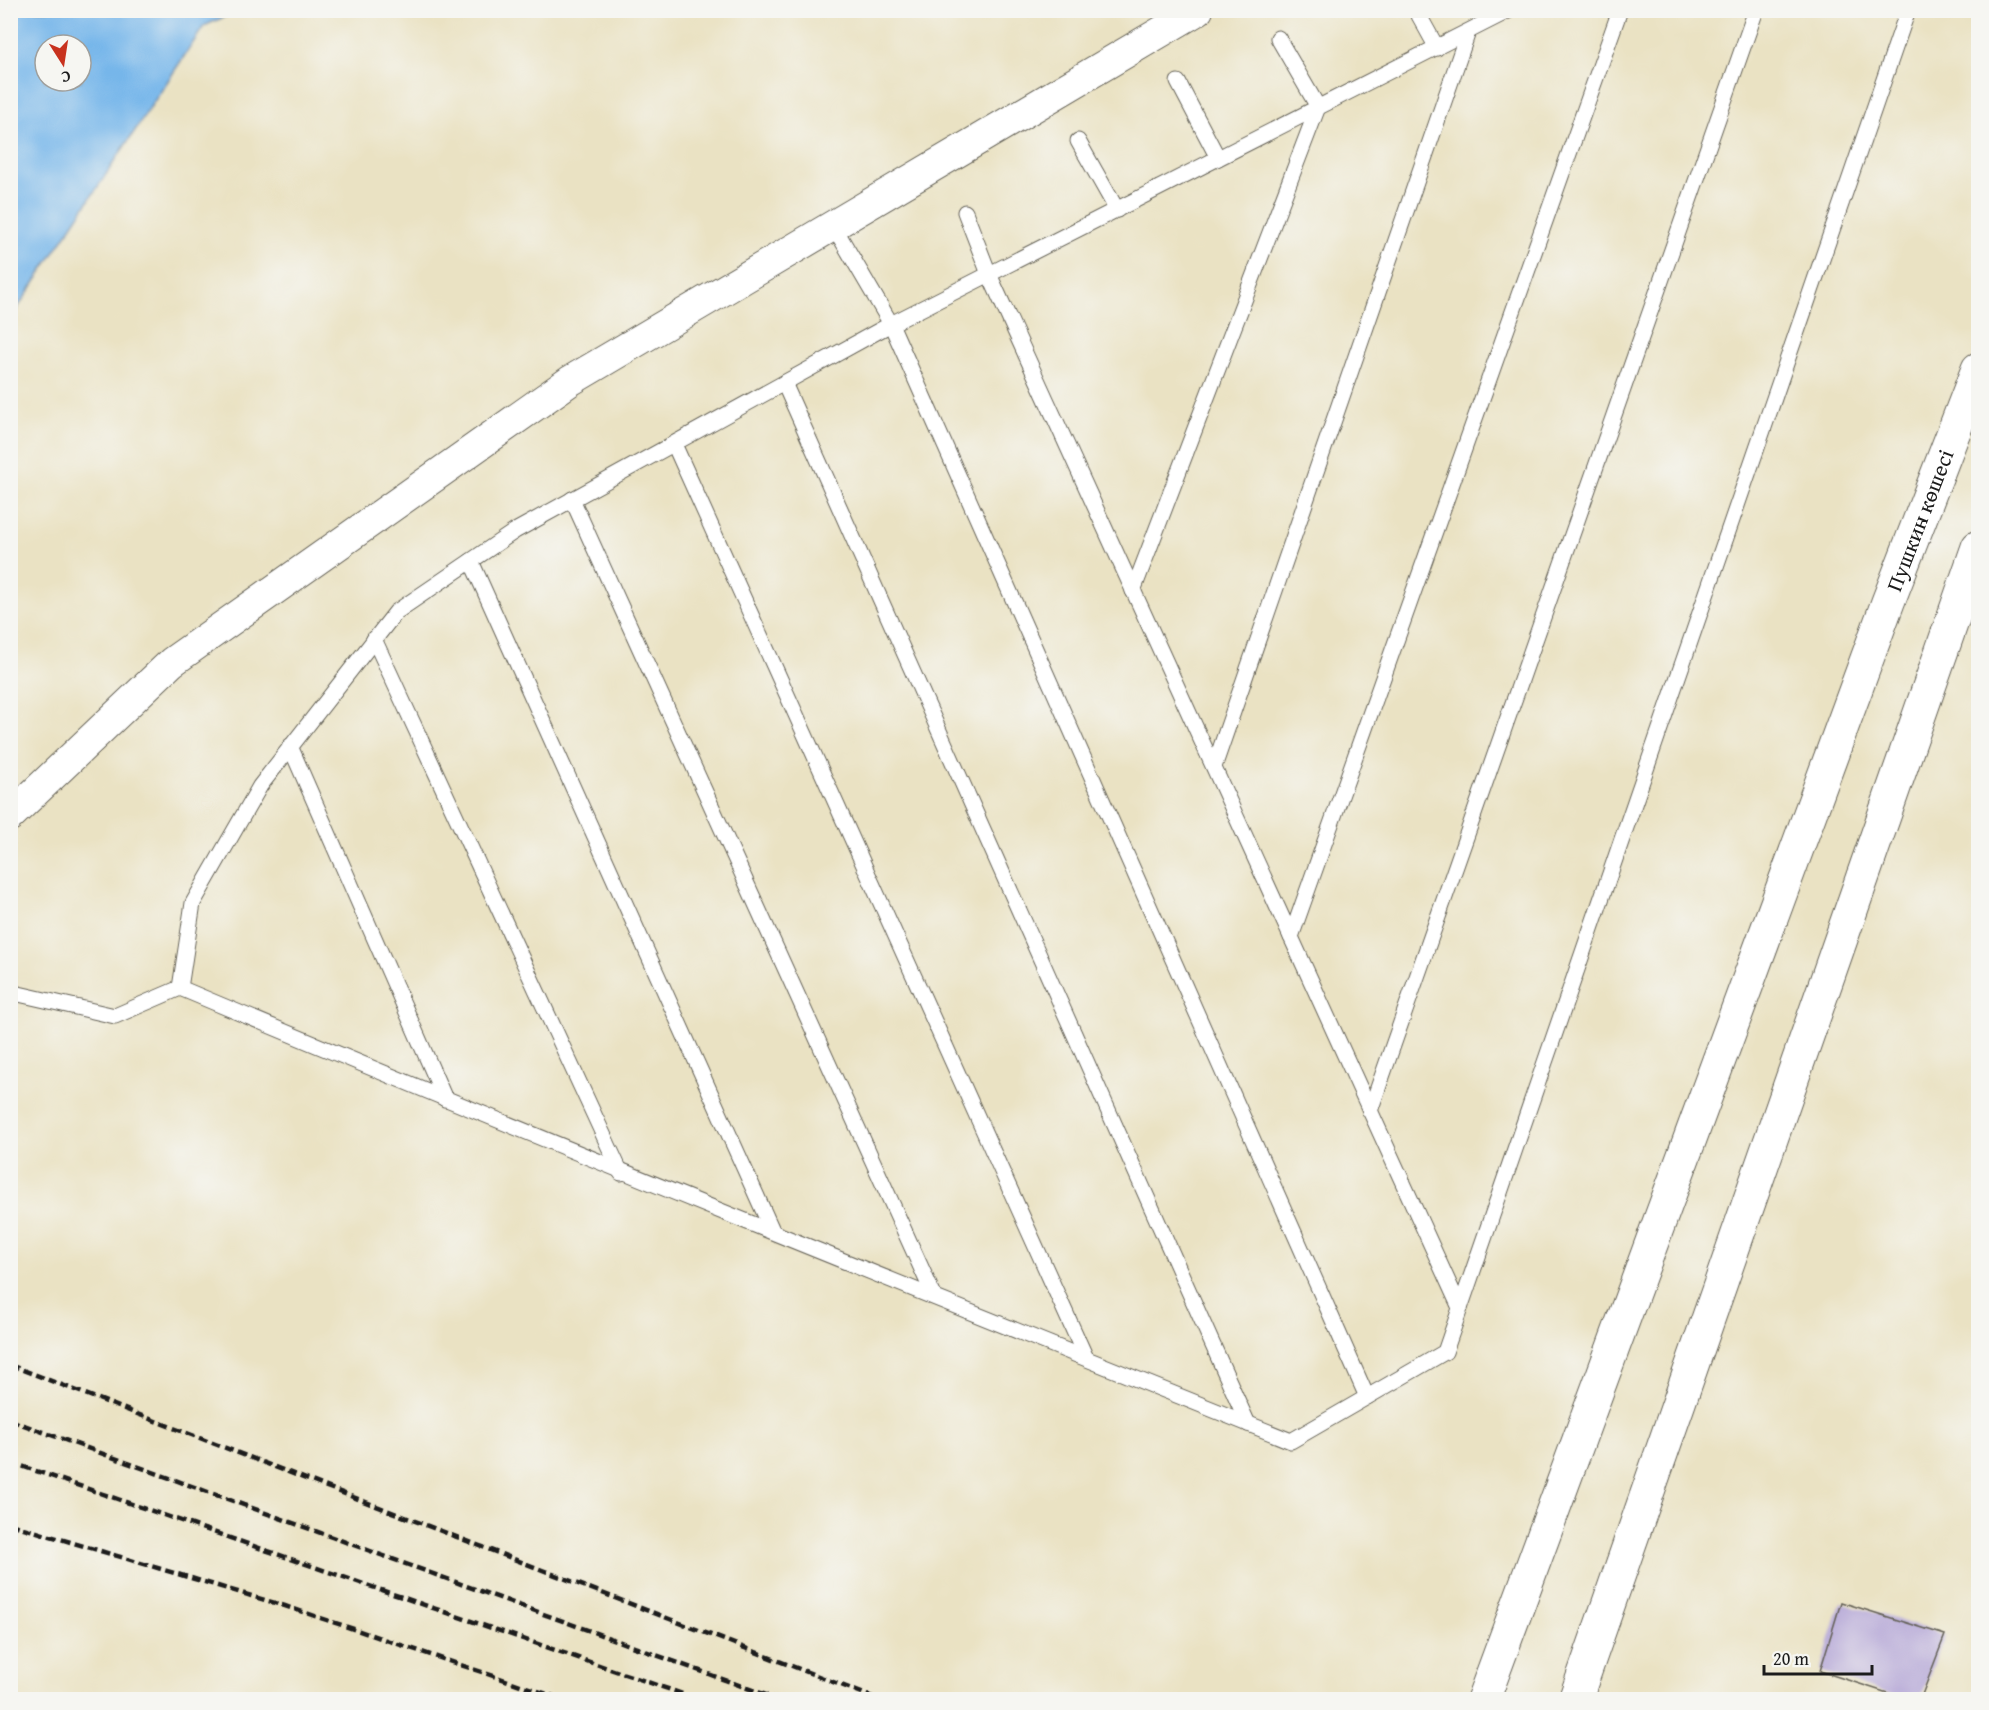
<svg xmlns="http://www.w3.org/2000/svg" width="1989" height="1710" viewBox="0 0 1989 1710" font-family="'Gentium Book Plus',serif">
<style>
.water{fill:#76b6ea;stroke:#496983;stroke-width:1.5;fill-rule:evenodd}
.building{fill:#b6a8d7}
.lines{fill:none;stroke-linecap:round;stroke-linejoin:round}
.lane-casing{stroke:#646156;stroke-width:17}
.street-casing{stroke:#646156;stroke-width:32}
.secondary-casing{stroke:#646156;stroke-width:35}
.lane{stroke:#fff;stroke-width:15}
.street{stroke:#fff;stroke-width:30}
.secondary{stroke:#fff;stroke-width:33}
.rail{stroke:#1c1c1c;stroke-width:4.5;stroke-dasharray:9 4.5;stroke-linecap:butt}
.labels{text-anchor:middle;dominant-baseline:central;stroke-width:6;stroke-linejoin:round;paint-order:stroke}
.street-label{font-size:22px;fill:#1c1c1c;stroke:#f6f6f2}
</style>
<rect width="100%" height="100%" fill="#f6f6f2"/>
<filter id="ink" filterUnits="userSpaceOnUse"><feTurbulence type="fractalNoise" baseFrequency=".0167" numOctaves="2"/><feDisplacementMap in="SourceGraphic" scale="12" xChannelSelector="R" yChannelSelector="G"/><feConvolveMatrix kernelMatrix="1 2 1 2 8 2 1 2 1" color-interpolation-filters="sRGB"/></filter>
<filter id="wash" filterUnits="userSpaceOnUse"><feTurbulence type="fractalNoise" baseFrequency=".008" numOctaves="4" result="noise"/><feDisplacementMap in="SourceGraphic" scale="24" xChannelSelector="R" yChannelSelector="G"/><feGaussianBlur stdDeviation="1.35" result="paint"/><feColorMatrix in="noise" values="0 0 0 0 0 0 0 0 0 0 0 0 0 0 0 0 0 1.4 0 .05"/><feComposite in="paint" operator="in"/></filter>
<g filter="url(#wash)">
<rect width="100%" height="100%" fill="#eae2c3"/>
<path class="water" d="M 11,10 L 237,11 L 204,26 L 11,318 ZM 45,45 L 81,45 L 81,81 L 45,81 Z"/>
<g id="blocks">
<polygon class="building" points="1841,1602 1945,1635 1920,1700 1909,1700 1820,1671"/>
</g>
</g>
<g filter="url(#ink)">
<use href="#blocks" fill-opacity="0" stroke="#646156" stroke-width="1.5"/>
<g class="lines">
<defs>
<g id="lane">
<polyline points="1416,10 1437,48"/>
<polyline points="1178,82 1218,158"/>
<polyline points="1078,141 1117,210"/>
<polyline points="965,212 989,274 1460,1308"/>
<polyline points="833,225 891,324 1367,1397"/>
<polyline points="784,383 1248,1424"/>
<polyline points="674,444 1086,1358"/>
<polyline points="572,499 934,1296"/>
<polyline points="471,561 772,1230"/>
<polyline points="1133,591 1318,107 1278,38"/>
<polyline points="374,639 621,1173"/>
<polyline points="290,746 445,1099"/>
<polyline points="1214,767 1468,32"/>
<polyline points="1291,937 1620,10"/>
<polyline points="180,988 193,903 260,786 396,612 515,531 891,324 1510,10"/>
<path d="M 10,992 L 115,1016 L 180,988 C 549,1143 920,1292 1291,1441 L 1445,1352 L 1908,10"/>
<polyline points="1370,1111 1756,10"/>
</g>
<polyline id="street" points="10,816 172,662 570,381 1198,10"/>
<g id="secondary">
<path id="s1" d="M 1483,1700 L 1888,602 L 1978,369"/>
<polyline points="1575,1700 1978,547"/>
</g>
</defs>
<use href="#lane" class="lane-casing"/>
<use href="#street" class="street-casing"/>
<use href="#secondary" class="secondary-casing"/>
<use href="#lane" class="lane"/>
<use href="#street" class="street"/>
<use href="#secondary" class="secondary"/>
<g class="rail">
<polyline points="10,1365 880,1700"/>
<polyline points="10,1420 780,1700"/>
<polyline points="10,1462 700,1700"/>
<polyline points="10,1524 285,1606 565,1700"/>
</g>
</g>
</g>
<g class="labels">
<g class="street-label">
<text stroke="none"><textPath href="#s1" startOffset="1258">Пушкин көшесі</textPath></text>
</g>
</g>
<rect width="1989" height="1710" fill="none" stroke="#f6f6f2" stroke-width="36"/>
<g transform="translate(63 63) rotate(168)"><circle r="28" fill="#f6f6f2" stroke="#9f9f9c" stroke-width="1.5"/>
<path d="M0-4.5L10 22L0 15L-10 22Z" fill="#c8321e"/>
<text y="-9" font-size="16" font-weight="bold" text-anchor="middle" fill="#1c1c1c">С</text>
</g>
<path d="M1764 1665v9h108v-9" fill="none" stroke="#1c1c1c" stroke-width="3"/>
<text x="1773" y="1665" font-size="18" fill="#1c1c1c" stroke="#f6f6f2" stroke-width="4.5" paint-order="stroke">20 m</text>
</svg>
